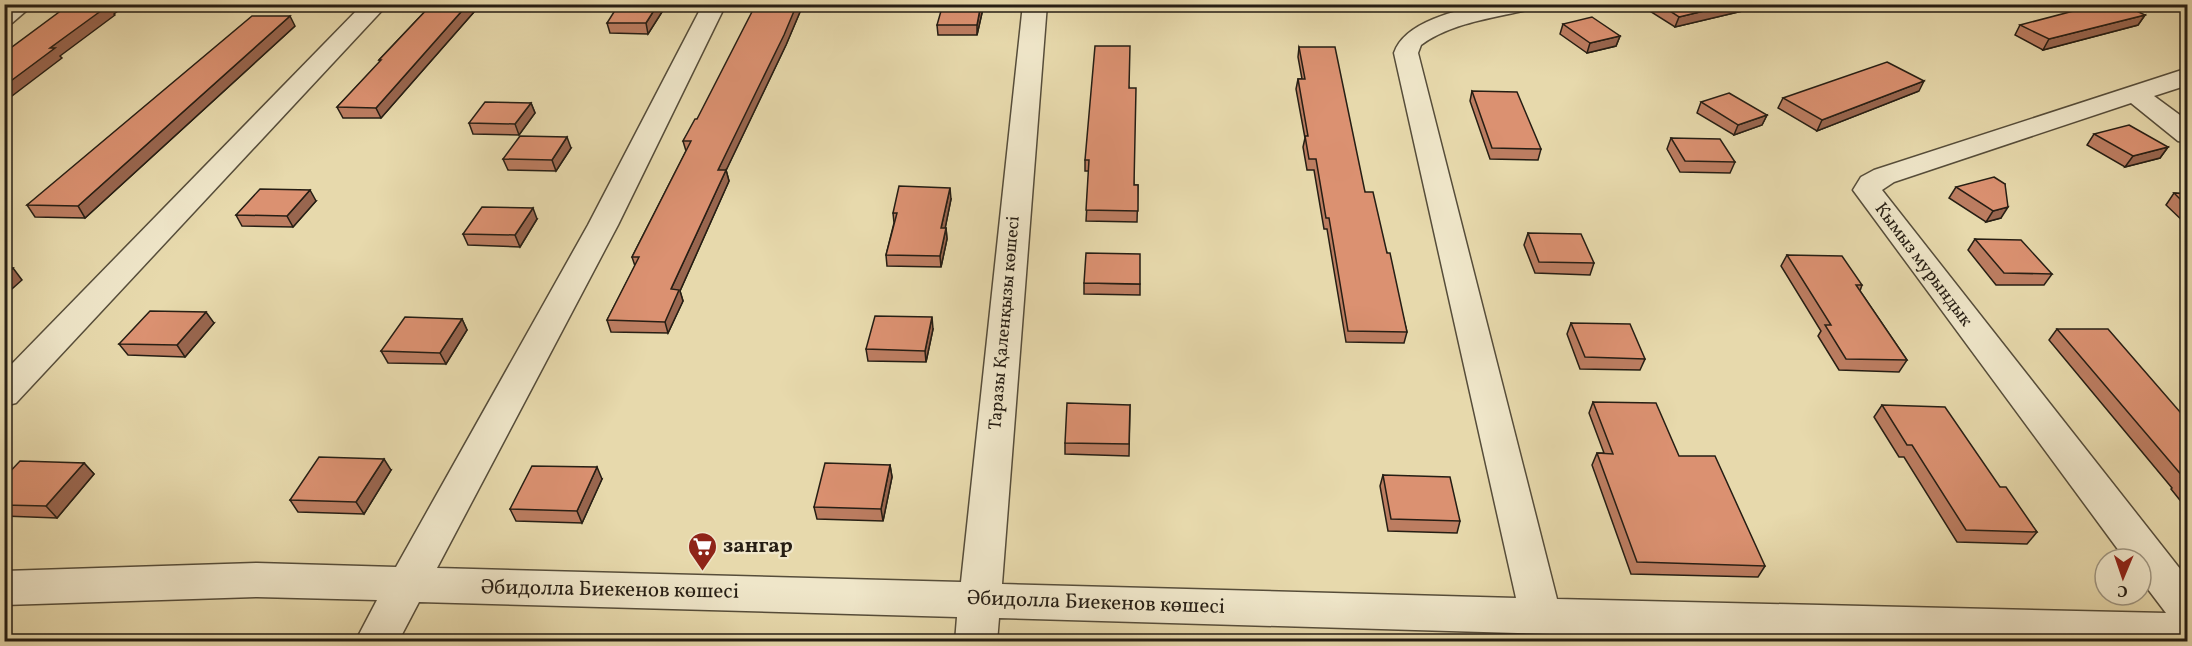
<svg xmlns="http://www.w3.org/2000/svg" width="2192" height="646" viewBox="0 0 2192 646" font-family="Vollkorn,serif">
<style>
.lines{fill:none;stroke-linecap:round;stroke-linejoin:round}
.minor-casing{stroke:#564d3a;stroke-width:3}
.minor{fill:#efe6c9;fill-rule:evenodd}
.wall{fill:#bc7d61;stroke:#261e14;stroke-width:1.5}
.shaded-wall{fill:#99664f;stroke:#261e14;stroke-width:1.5}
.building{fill:#db9171;stroke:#261e14;stroke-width:1.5}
.labels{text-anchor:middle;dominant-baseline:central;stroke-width:4.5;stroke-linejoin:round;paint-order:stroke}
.street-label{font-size:18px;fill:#261e14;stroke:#efe6c9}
.near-poi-label{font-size:21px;font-weight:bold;fill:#261e14;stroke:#efe6c9;text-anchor:start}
.near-street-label{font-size:21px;fill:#261e14;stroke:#efe6c9}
</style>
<rect width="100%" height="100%" fill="#e7d9ac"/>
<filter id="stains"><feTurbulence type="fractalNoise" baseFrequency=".00333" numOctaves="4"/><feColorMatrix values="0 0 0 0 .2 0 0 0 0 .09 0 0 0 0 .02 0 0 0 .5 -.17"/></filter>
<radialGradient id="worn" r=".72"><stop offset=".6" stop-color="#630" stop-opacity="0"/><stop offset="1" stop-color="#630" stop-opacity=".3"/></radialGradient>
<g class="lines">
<defs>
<g id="minor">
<polygon points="7,4 34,4 12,23 4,25 4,7"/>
<polygon points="363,4 388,4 16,403 4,406 4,372"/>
<path d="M 703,4 L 726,4 L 618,225 L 437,568 L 961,582 L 1023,4 L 1047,4 L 1002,584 L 1516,598 L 1394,53 C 1404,22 1458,9 1488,5 C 1503,3 1519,4 1534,4 L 1531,9 C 1495,18 1452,22 1421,45 L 1418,53 L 1557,599 L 2166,613 L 2141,580 L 2141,559 L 2125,559 L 1853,190 L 1861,177 L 1874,170 L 2188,68 L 2188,85 L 2154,96 L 2188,121 L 2188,143 L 2178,141 L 2131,103 L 1894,182 L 1882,190 L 2188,579 L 2188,642 L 1829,642 L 999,618 L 997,642 L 955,642 L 957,617 L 419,602 L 398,642 L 355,642 L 377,600 L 257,597 L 4,605 L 4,571 L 257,563 L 396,567 L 588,225 Z"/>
</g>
</defs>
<use href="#minor" class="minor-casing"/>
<use href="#minor" class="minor"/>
</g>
<g class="wall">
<polygon points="432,4 481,4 381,118 343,118 337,107 380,62 379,60"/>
<polygon points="667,4 648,34 610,33 607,23"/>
<polygon points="984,4 977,35 938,35 937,25"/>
<rect x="1096" y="4" width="38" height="7"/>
<polygon points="1650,4 1772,4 1675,27 1648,10"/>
<polygon points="799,6 800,12 786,45 726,170 729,181 680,291 683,301 668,333 611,332 607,320 635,266 632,257 686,151 683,141 697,119"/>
<polygon points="2145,15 2138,25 2043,50 2015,35 2020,25"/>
<polygon points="1563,24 1620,36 1616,46 1587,53 1560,34"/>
<polygon points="295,26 85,218 35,217 27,205"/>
<polygon points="1299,47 1365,192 1387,253 1407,332 1404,343 1346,342 1327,229 1324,229 1314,170 1307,170 1303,147 1305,138 1296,89 1298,79 1302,79 1298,57"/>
<polygon points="1129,88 1134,185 1138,185 1137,222 1086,221 1089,171 1085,171 1085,160"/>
<polygon points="1472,91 1541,149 1538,160 1490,159 1470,101"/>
<polygon points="1919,91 1817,131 1778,108 1783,98"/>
<polygon points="1701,102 1767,115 1762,125 1734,135 1697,113"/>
<polygon points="531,103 535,113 519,135 473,134 469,123"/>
<polygon points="2094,134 2168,147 2160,158 2125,167 2087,145"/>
<polygon points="1671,138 1735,162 1730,173 1680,172 1667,149"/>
<polygon points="571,148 556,171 508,170 503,159"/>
<polygon points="2005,184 2001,218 1986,222 1949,198 1956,187"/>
<polygon points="2174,193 2187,194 2187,225 2166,205"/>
<polygon points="951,199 945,228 946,228 947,239 941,267 887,266 886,255 894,223 893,213"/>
<polygon points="316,201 293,227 242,226 236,215"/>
<polygon points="537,219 520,247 468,245 463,234"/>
<polygon points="1528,233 1594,263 1590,275 1535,273 1524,245"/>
<polygon points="1975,239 2052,274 2044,285 1996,285 1968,250"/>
<polygon points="1787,255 1862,285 1860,291 1907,360 1899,372 1839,370 1818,336 1821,331 1781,266"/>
<polygon points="1084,283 1140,284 1140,295 1084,294"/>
<polygon points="462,319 467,330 446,364 388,363 381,351"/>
<polygon points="214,323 185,357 128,355 119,344"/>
<polygon points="1571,323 1645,359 1640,370 1580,369 1567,334"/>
<polygon points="933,329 926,362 868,361 866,349"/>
<polygon points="2057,329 2187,420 2187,509 2171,489 2172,488 2049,340"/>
<polygon points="1593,402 1765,566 1758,577 1631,574 1592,465 1597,453 1604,453 1589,413"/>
<polygon points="1130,405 1129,456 1065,454 1065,443"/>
<polygon points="1882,405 2000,487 2037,532 2027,544 1957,542 1904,457 1899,457 1874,417"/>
<polygon points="84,463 94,474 57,518 4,516 4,478"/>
<polygon points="890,465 892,477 883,521 817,519 814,507"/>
<polygon points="391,470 364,514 298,512 290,500"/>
<polygon points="1383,475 1460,521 1457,533 1388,531 1380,486"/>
<polygon points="602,479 582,523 516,521 510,509"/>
</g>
<g class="shaded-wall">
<polygon points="107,4 127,4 114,14 115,15 60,56 62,58 4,102 4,86 50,48"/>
<polygon points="468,4 481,4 381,118 376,108"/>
<polygon points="658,4 667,4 648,34 646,23"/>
<polygon points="795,4 800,4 799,6 800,12 786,45 721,181 718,170"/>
<polygon points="981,4 984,4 977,35 977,25"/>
<polygon points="1733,4 1772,4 1675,27 1679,17"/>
<polygon points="2145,15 2138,25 2043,50 2049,39"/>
<polygon points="290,16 295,26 85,218 78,206"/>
<polygon points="1620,36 1616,46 1587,53 1590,43"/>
<polygon points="1924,81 1919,91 1817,131 1822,120"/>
<polygon points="531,103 535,113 519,135 515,124"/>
<polygon points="1767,115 1762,125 1734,135 1738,125"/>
<polygon points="567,137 571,148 556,171 552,160"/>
<polygon points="2168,147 2160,158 2125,167 2133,156"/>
<polygon points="726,170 729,181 680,291 683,301 668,333 665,322 671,289"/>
<polygon points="950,188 951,199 943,239 941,228"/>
<polygon points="310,190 316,201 293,227 287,216"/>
<polygon points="2008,207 2001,218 1986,222 1993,211"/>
<polygon points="533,208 537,219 520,247 515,235"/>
<polygon points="946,228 947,239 941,267 940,256"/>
<polygon points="13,268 22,280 4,296 4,276"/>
<polygon points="206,312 214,323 185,357 177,345"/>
<polygon points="932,317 933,329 926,362 925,351"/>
<polygon points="462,319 467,330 446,364 440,353"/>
<polygon points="384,459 391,470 364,514 356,502"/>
<polygon points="84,463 94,474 57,518 46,506"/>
<polygon points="890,465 892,477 883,521 881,509"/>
<polygon points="597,467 602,479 582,523 577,511"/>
</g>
<g class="building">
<polygon points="70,4 109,5 50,48 55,48 4,86 4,53"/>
<polygon points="432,4 468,4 376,108 337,107 381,60 379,60"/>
<polygon points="619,4 658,4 646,23 607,23"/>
<polygon points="756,4 797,4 784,35 718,170 726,170 671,289 679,290 665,322 607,320 639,257 632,257 691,141 683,141 695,119 697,119"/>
<polygon points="943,4 981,4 977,25 937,25"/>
<polygon points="1659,4 1733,4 1679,17"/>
<polygon points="2100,4 2122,4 2145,15 2049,39 2020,25"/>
<polygon points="252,16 290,16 78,206 27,205"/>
<polygon points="1592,17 1620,36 1590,43 1563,24"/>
<polygon points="1095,46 1130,46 1129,88 1136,88 1134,185 1138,185 1138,211 1086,210 1089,160 1085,160"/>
<polygon points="1299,47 1335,47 1365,192 1373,192 1387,253 1390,253 1407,332 1348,331 1329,218 1326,218 1316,159 1309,159 1305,136 1308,136 1298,79 1305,79"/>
<polygon points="1887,62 1924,81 1822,120 1783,98"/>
<polygon points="1472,91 1517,92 1541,149 1492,148"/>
<polygon points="1729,93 1767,115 1738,125 1701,102"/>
<polygon points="485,102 531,103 515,124 469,123"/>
<polygon points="2129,125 2168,147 2133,156 2094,134"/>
<polygon points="520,136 567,137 552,160 503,159"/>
<polygon points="1671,138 1720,139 1735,162 1685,161"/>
<polygon points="1994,177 2005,184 2008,207 1993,211 1956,187"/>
<polygon points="899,186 950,188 941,228 946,228 940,256 886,255 897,213 893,213"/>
<polygon points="260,189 310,190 287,216 236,215"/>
<polygon points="2174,193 2187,194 2187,206"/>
<polygon points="482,207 533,208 515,235 463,234"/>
<polygon points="1528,233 1581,234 1594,263 1539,262"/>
<polygon points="1975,239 2021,240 2052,274 2004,273"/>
<polygon points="1086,253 1140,254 1140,284 1084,283"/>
<polygon points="1787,255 1842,256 1862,285 1856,285 1907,360 1846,359 1825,325 1831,325"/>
<polygon points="4,268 13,268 4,276"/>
<polygon points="150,311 206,312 177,345 119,344"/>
<polygon points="875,316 932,317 925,351 866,349"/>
<polygon points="405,317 462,319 440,353 381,351"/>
<polygon points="1571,323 1630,324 1645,359 1585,357"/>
<polygon points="2057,329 2108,329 2187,420 2187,485 2181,478 2184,478"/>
<polygon points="1593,402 1656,403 1679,456 1715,456 1765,566 1637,562 1597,453 1613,454"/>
<polygon points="1067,403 1130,405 1129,444 1065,443"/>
<polygon points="1882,405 1945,407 2000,487 2006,487 2037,532 1966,530 1912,445 1907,445"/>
<polygon points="319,457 384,459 356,502 290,500"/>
<polygon points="20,461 84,463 46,506 4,505 4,478"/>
<polygon points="825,463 890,465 881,509 814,507"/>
<polygon points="532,466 597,467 577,511 510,509"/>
<polygon points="1383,475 1450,477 1460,521 1391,519"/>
</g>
<defs>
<symbol id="supermarket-pin" viewBox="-11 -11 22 30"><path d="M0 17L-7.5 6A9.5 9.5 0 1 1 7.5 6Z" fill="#8f2418" stroke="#efe6c9"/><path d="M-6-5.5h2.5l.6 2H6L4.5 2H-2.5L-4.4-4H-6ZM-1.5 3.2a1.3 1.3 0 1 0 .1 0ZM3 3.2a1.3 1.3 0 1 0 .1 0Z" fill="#fff"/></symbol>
</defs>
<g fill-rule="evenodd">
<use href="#supermarket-pin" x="686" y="530" width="33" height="45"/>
</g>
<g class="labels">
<g class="street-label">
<text transform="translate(1923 265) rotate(53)">Кымыз мурындык</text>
<text transform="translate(1005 323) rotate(-85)">Таразы Қаленқызы көшесі</text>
</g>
<g class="near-poi-label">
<text x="723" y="546">зангар</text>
</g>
<g class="near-street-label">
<text transform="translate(610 590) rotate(1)">Әбидолла Биекенов көшесі</text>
<text transform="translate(1096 603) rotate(2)">Әбидолла Биекенов көшесі</text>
</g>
</g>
<rect width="2192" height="646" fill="none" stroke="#e7d9ac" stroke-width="24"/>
<rect x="6" y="6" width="2180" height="634" fill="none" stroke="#261e14" stroke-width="3"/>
<rect x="12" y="12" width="2168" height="622" fill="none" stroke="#261e14" stroke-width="1.5"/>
<g transform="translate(2123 577) rotate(182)"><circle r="28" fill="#efe6c9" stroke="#9f9681" stroke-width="1.5"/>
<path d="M0-4.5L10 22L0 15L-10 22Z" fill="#8f2418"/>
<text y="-9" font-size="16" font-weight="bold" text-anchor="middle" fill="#261e14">С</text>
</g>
<rect width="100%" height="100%" filter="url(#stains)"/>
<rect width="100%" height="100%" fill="url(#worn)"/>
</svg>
